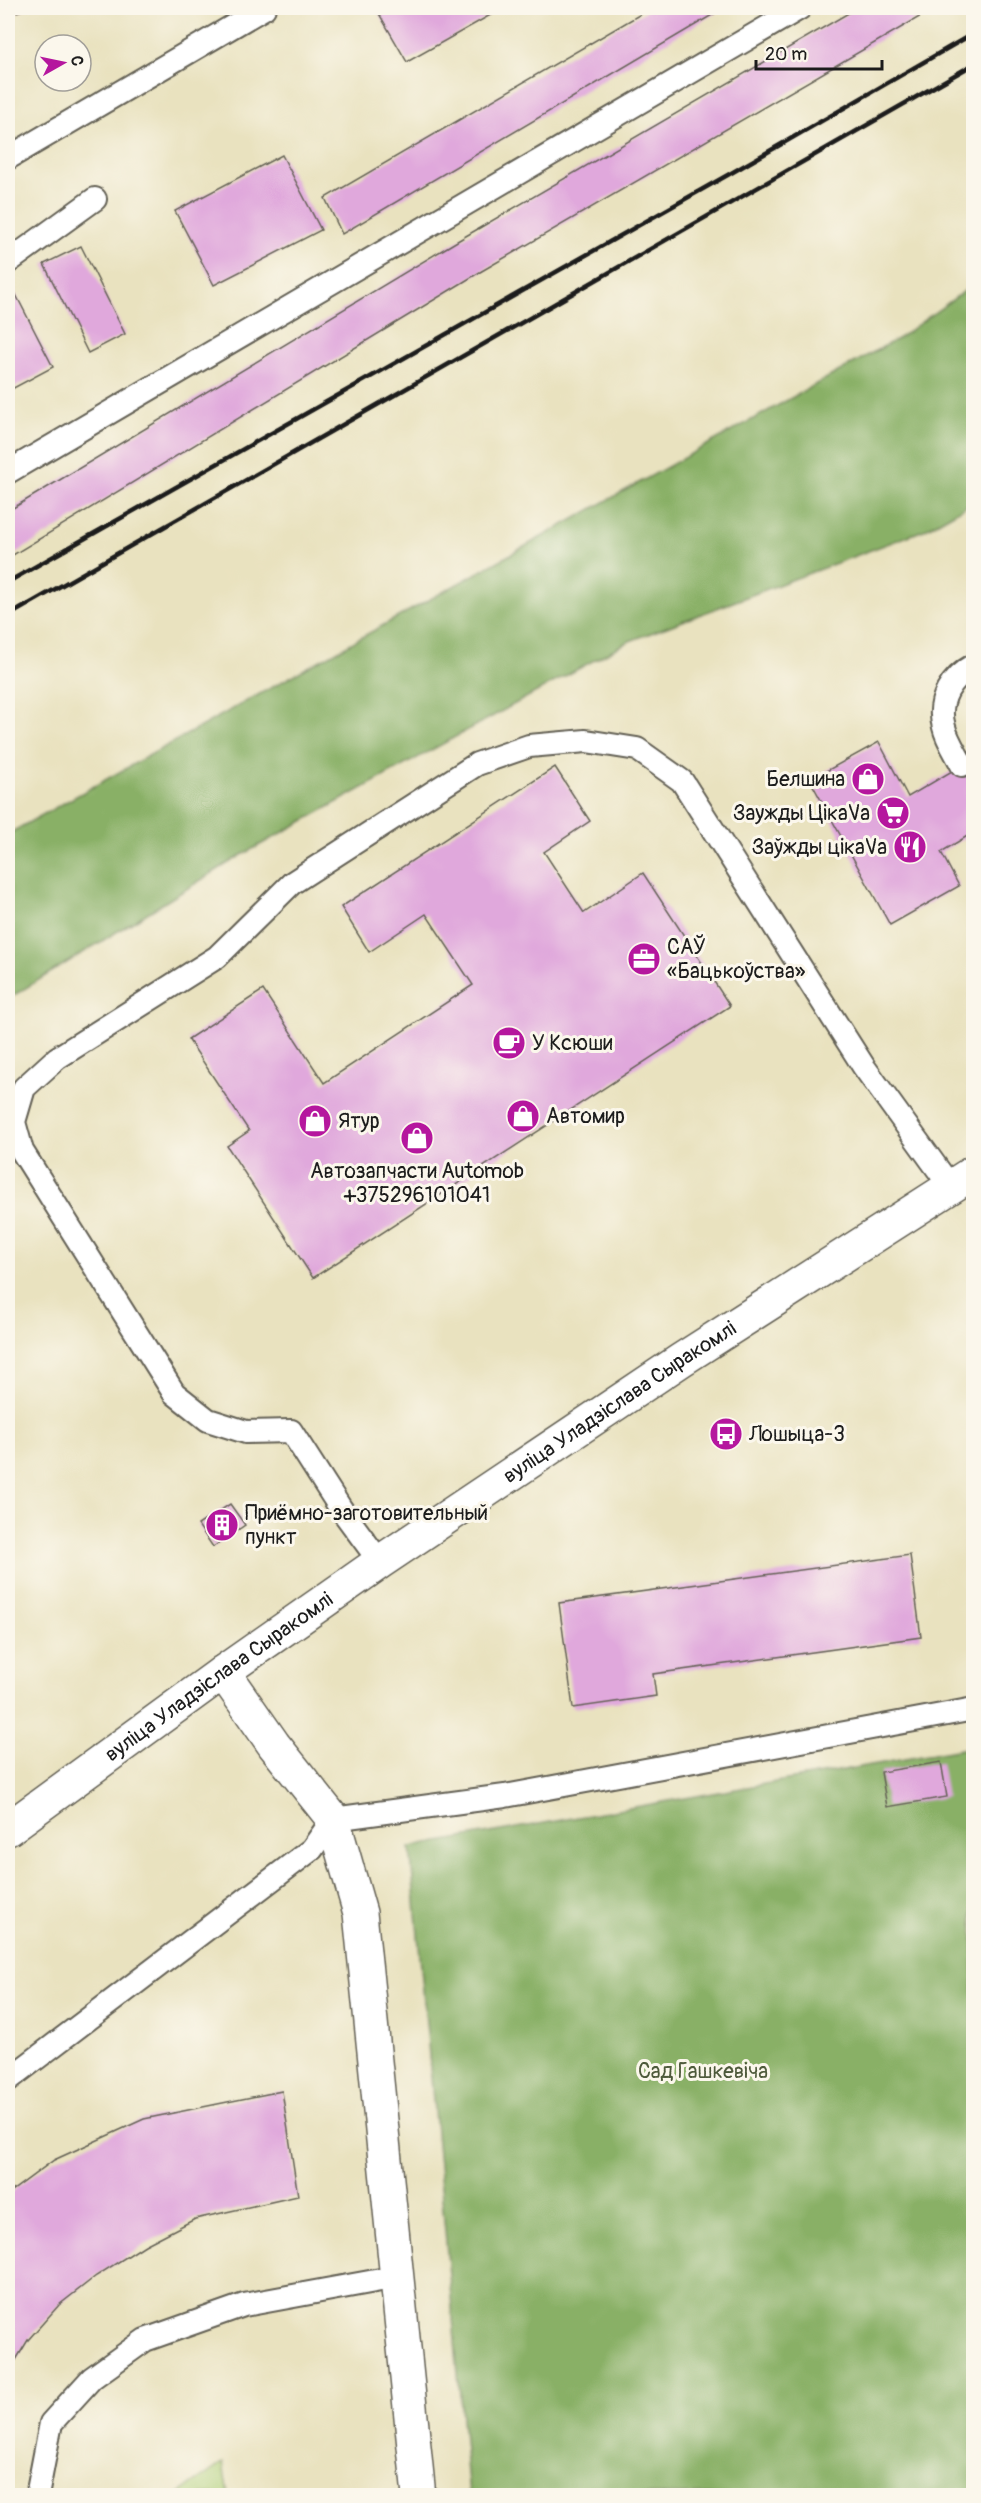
<svg xmlns="http://www.w3.org/2000/svg" width="981" height="2503" viewBox="0 0 981 2503" font-family="Pangolin,sans-serif">
<style>
.green{fill:#accd75;stroke:#647448;stroke-width:1.5}
.forest{fill:#89b066;stroke:#526641;stroke-width:1.5}
.building{fill:#e0a8dc}
.lines{fill:none;stroke-linecap:round;stroke-linejoin:round}
.service-casing{stroke:#646155;stroke-width:26}
.minor-casing{stroke:#646155;stroke-width:36}
.tertiary-casing{stroke:#646155;stroke-width:36}
.service{stroke:#fff;stroke-width:22}
.minor{stroke:#fff;stroke-width:33}
.tertiary{stroke:#fff;stroke-width:33}
.rail{stroke:#1c1c1c;stroke-width:4.5}
.labels{text-anchor:middle;dominant-baseline:central;stroke-width:6;stroke-linejoin:round;paint-order:stroke}
.poi-label{font-size:21px;fill:#1c1c1c;stroke:#fbf7ec;text-anchor:start}
.street-label{font-size:21px;fill:#1c1c1c;stroke:#fbf7ec}
.park-label{font-size:21px;fill:#4e5a3b;stroke:#fbf7ec}
</style>
<rect width="100%" height="100%" fill="#fbf7ec"/>
<filter id="ink" filterUnits="userSpaceOnUse"><feTurbulence type="fractalNoise" baseFrequency=".0167" numOctaves="2"/><feDisplacementMap in="SourceGraphic" scale="12" xChannelSelector="R" yChannelSelector="G"/><feConvolveMatrix kernelMatrix="1 2 1 2 8 2 1 2 1" color-interpolation-filters="sRGB"/></filter>
<filter id="wash" filterUnits="userSpaceOnUse"><feTurbulence type="fractalNoise" baseFrequency=".008" numOctaves="4" result="noise"/><feDisplacementMap in="SourceGraphic" scale="24" xChannelSelector="R" yChannelSelector="G"/><feGaussianBlur stdDeviation="1.35" result="paint"/><feColorMatrix in="noise" values="0 0 0 0 0 0 0 0 0 0 0 0 0 0 0 0 0 1.4 0 .05"/><feComposite in="paint" operator="in"/></filter>
<g filter="url(#wash)">
<rect width="100%" height="100%" fill="#e9e2bf"/>
<polygon class="green" points="223,2463 228,2495 177,2495"/>
<g class="forest">
<polygon points="973,285 973,502 924,530 627,642 240,856 8,999 8,834 899,338"/>
<polygon points="973,1747 973,2495 469,2495 410,1847"/>
</g>
<g id="blocks">
<g class="building">
<polygon points="8,8 28,8 8,15"/>
<polygon points="382,8 503,8 407,62 377,10"/>
<polygon points="651,8 724,8 342,234 325,198"/>
<polygon points="857,8 935,8 480,272 8,558 8,511 459,240"/>
<polygon points="282,155 321,230 214,285 175,211"/>
<polygon points="81,246 125,334 88,353 44,264"/>
<polygon points="12,287 53,367 8,391 8,290"/>
<polygon points="879,742 908,797 974,758 974,832 941,852 959,886 890,925 810,780"/>
<polygon points="555,767 590,821 544,852 584,913 643,873 730,1006 313,1278 227,1146 249,1131 188,1039 263,990 324,1083 473,985 426,914 369,952 341,907"/>
<polygon points="230,1504 245,1525 213,1547 198,1525"/>
<polygon points="910,1555 921,1637 653,1674 656,1696 573,1708 559,1603"/>
<polygon points="941,1762 947,1797 887,1807 881,1772"/>
<polygon points="282,2091 298,2196 195,2219 145,2245 96,2276 59,2305 28,2340 8,2373 8,2194 54,2160 144,2119"/>
</g>
</g>
</g>
<g filter="url(#ink)">
<use href="#blocks" fill-opacity="0" stroke="#646155" stroke-width="1.5"/>
<g class="lines">
<defs>
<g id="service">
<polyline points="8,158 264,8"/>
<polyline points="8,262 95,199"/>
<polyline points="8,472 800,8"/>
<path d="M 962,765 C 956,753 947,740 944,727 C 936,700 952,677 974,665"/>
<polyline points="380,1562 341,1509 291,1431 246,1432 208,1420 174,1393 22,1151 14,1122 24,1088 57,1058 217,957 292,883 477,764 529,746 586,741 637,749 682,781 864,1067 950,1186"/>
<polyline points="8,2080 312,1849 333,1819 505,1796 974,1709"/>
<polyline points="37,2496 51,2423 92,2378 145,2340 244,2305 397,2277"/>
</g>
<polyline id="minor" points="223,1672 274,1745 333,1819 360,1913 419,2496"/>
<g id="tertiary">
<path id="s1" d="M 8,1829 L 223,1672 L 380,1562 L 681,1360 L 974,1172"/>
</g>
</defs>
<use href="#service" class="service-casing"/>
<use href="#minor" class="minor-casing"/>
<use href="#tertiary" class="tertiary-casing"/>
<use href="#service" class="service"/>
<use href="#minor" class="minor"/>
<use href="#tertiary" class="tertiary"/>
<g class="rail">
<polyline points="8,582 733,172 974,33"/>
<polyline points="8,616 974,64"/>
</g>
</g>
</g>
<defs>
<symbol id="shop-disc" viewBox="-11 -11 22 22"><circle r="9.5" fill="#b5179e" stroke="#fbf7ec"/><path d="M-5-2.5h2.3a2.7 3.5 0 0 1 5.4 0H5L5.5 6h-11ZM-1.5-2.5h3a1.5 2.3 0 0 0-3 0Z" fill="#fff"/></symbol>
<symbol id="supermarket-disc" viewBox="-11 -11 22 22"><circle r="9.5" fill="#b5179e" stroke="#fbf7ec"/><path d="M-6-5.5h2.5l.6 2H6L4.5 2H-2.5L-4.4-4H-6ZM-1.5 3.2a1.3 1.3 0 1 0 .1 0ZM3 3.2a1.3 1.3 0 1 0 .1 0Z" fill="#fff"/></symbol>
<symbol id="restaurant-disc" viewBox="-11 -11 22 22"><circle r="9.5" fill="#b5179e" stroke="#fbf7ec"/><path d="M-5-6h1v4h1v-4h1v4h1v-4h1v5L-1.5 .5V6h-2V.5L-5-1ZM5-6V6H3V1.5H1.5Q1.5-4 5-6Z" fill="#fff"/></symbol>
<symbol id="office-disc" viewBox="-11 -11 22 22"><circle r="9.5" fill="#b5179e" stroke="#fbf7ec"/><path d="M-6-3h4V-5.5h4V-3h4V5H-6ZM-1-4.5V-3h2v-1.5ZM-6 0V1H6V0Z" fill="#fff"/></symbol>
<symbol id="cafe-disc" viewBox="-11 -11 22 22"><circle r="9.5" fill="#b5179e" stroke="#fbf7ec"/><path d="M-5.5-4.5H6V0H3Q3 3.5 0 3.5H-2.5Q-5.5 3.5-5.5 0ZM3-3.2v2h1.7v-2ZM-6 4.5H4V6H-6Z" fill="#fff"/></symbol>
<symbol id="bus-disc" viewBox="-11 -11 22 22"><circle r="9.5" fill="#b5179e" stroke="#fbf7ec"/><path d="M-5-6H5V4H4V6H2V4H-2V6H-4V4H-5ZM-3.5-4V0h7V-4ZM-3.5 1.2v1.5H-2V1.2ZM2 1.2v1.5H3.5V1.2Z" fill="#fff"/></symbol>
<symbol id="building-disc" viewBox="-11 -11 22 22"><circle r="9.5" fill="#b5179e" stroke="#fbf7ec"/><path d="M-4-6H4V6H1V3H-1V6H-4ZM-2.5-4.3h1.7v1.8h-1.7ZM.8-4.3h1.7v1.8H.8ZM-2.5-1h1.7V.8h-1.7ZM.8-1h1.7V.8H.8Z" fill="#fff"/></symbol>
</defs>
<g fill-rule="evenodd">
<use href="#shop-disc" x="849" y="760" width="38" height="38"/>
<use href="#supermarket-disc" x="874" y="794" width="38" height="38"/>
<use href="#restaurant-disc" x="891" y="828" width="38" height="38"/>
<use href="#office-disc" x="625" y="940" width="38" height="38"/>
<use href="#cafe-disc" x="490" y="1024" width="38" height="38"/>
<use href="#shop-disc" x="504" y="1097" width="38" height="38"/>
<use href="#shop-disc" x="296" y="1102" width="38" height="38"/>
<use href="#shop-disc" x="398" y="1119" width="38" height="38"/>
<use href="#bus-disc" x="707" y="1415" width="38" height="38"/>
<use href="#building-disc" x="203" y="1506" width="38" height="38"/>
</g>
<g class="labels">
<g class="poi-label">
<text x="845" y="779" text-anchor="end">Белшина</text>
<text x="870" y="813" text-anchor="end">Заужды ЦікаVа</text>
<text x="887" y="847" text-anchor="end">Заўжды цікаVа</text>
<text x="667" y="947">САЎ<tspan x="667" dy="24">«Бацькоўства»</tspan></text>
<text x="532" y="1043">У Ксюши</text>
<text x="546" y="1116">Автомир</text>
<text x="338" y="1121">Ятур</text>
<text x="417" y="1171" text-anchor="middle">Автозапчасти Automob<tspan x="417" dy="24">+375296101041</tspan></text>
<text x="749" y="1434">Лошыца-3</text>
<text x="245" y="1513">Приёмно-заготовительный<tspan x="245" dy="24">пункт</tspan></text>
</g>
<g class="street-label">
<text stroke="none"><textPath href="#s1" startOffset="746">вуліца Уладзіслава Сыракомлі</textPath></text>
<text stroke="none"><textPath href="#s1" startOffset="260">вуліца Уладзіслава Сыракомлі</textPath></text>
</g>
<g class="park-label">
<text x="703" y="2071">Сад Гашкевіча</text>
</g>
</g>
<rect width="981" height="2503" fill="none" stroke="#fbf7ec" stroke-width="30"/>
<g transform="translate(63 63) rotate(81)"><circle r="28" fill="#fbf7ec" stroke="#a29f99" stroke-width="1.5"/>
<path d="M0-4.5L10 22L0 15L-10 22Z" fill="#b5179e"/>
<text y="-9" font-size="16" font-weight="bold" text-anchor="middle" fill="#1c1c1c">С</text>
</g>
<path d="M756 60v9h126v-9" fill="none" stroke="#1c1c1c" stroke-width="3"/>
<text x="765" y="60" font-size="18" fill="#1c1c1c" stroke="#fbf7ec" stroke-width="4.5" paint-order="stroke">20 m</text>
</svg>
